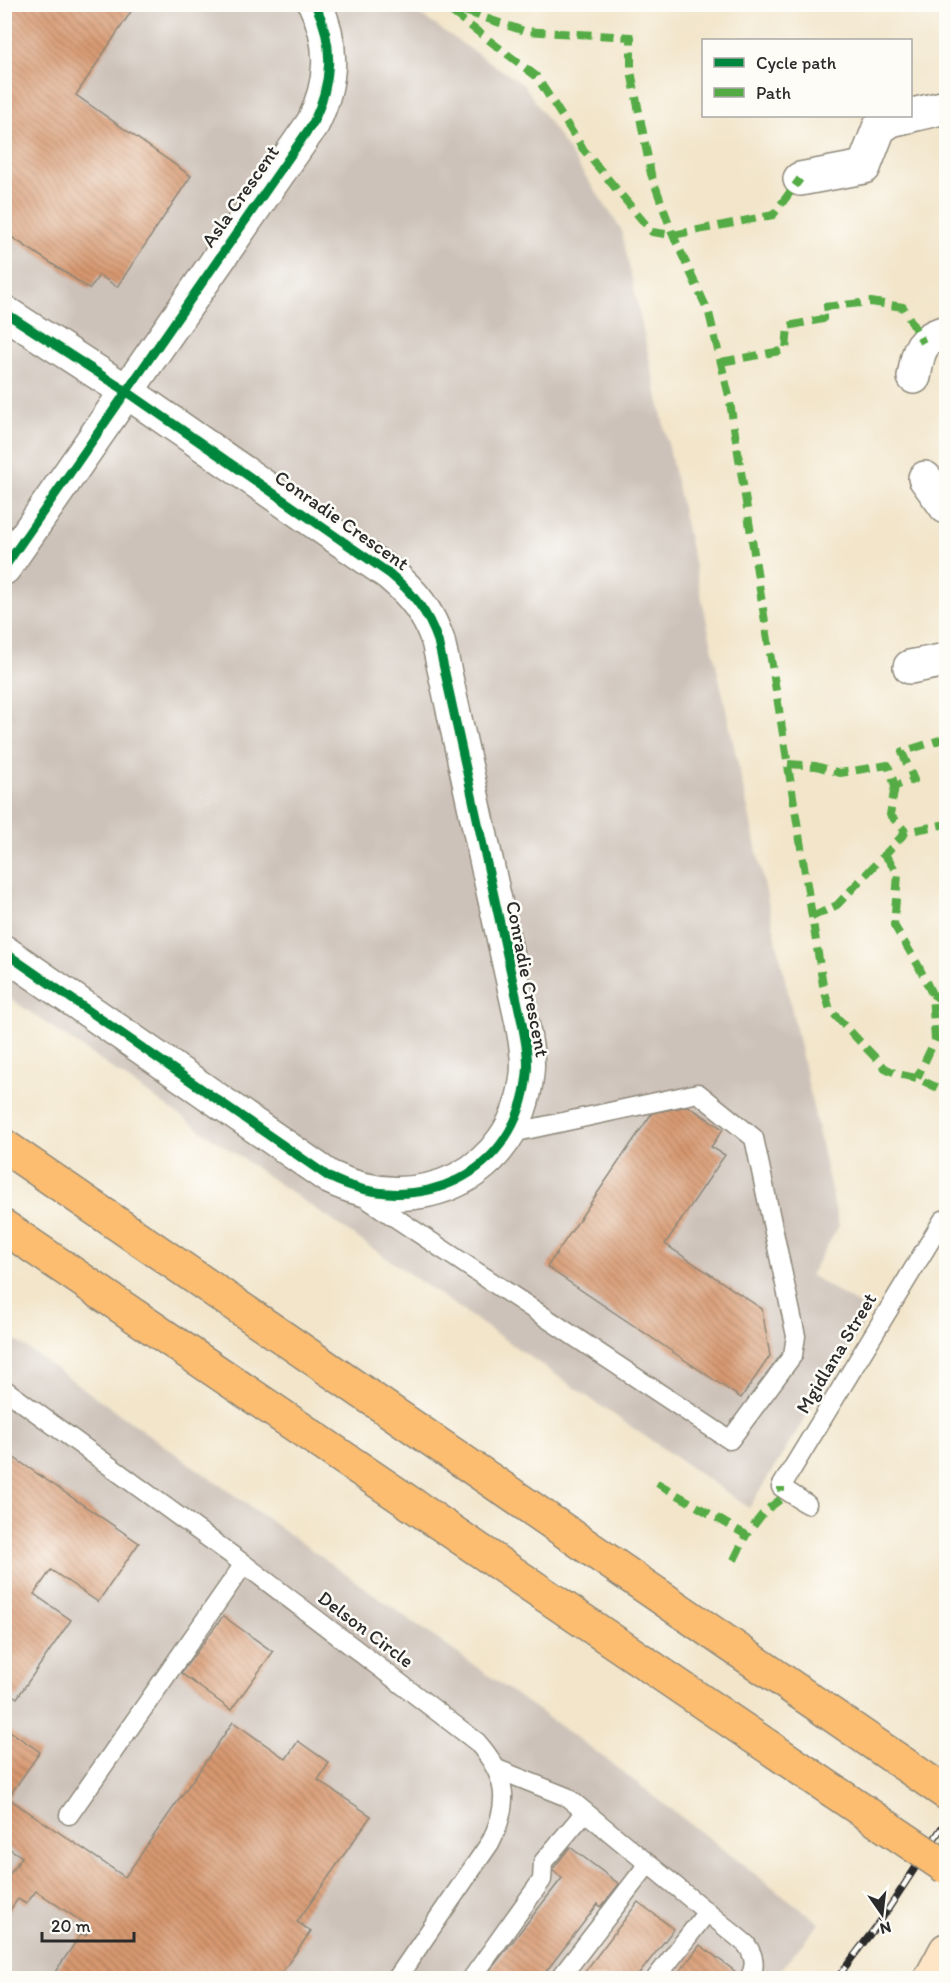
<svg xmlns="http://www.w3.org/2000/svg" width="951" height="1983" viewBox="0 0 951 1983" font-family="Itim,sans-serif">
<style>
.industrial{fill:#cdc2b9}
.building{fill:url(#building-back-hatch)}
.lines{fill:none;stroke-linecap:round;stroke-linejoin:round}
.lane-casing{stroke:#8e887a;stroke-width:21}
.street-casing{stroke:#8e887a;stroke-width:36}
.secondary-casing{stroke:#8e887a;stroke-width:36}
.highway-casing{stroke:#8e887a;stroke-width:36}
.lane{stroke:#fff;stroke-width:18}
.street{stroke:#fff;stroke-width:33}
.secondary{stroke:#fee5c5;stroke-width:33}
.highway{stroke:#fcbd6f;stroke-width:33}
.rail-casing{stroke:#2b2b2b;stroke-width:7}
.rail{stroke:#fdfcf7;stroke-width:4.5;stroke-dasharray:14;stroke-linecap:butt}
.highway-bridge-casing{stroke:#8e887a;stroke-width:36;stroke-linecap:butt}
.highway-bridge{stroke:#fcbd6f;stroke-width:33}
.quiet{stroke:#54ab44;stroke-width:8;stroke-dasharray:15 8;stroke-linecap:butt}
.cycleway-casing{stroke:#fdfcf7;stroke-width:13}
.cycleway{stroke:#00873e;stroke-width:9}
.labels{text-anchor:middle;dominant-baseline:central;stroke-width:5;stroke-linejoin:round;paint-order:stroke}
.street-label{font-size:20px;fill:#2b2b2b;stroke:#fdfcf7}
</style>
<defs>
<pattern id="building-back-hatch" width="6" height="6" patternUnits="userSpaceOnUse" patternTransform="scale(1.5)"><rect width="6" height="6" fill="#d7986f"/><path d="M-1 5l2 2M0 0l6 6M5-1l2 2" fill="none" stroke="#af7c5b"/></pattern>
</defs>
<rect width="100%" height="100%" fill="#fdfcf7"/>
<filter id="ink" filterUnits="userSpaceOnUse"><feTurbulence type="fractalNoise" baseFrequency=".0167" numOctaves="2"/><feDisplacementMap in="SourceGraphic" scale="12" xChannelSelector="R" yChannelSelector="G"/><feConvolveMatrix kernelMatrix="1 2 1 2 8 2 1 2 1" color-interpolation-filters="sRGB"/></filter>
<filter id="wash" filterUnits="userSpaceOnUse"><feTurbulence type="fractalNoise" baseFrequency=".008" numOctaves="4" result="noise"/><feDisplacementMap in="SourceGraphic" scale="24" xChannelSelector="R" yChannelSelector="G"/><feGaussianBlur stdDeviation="1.35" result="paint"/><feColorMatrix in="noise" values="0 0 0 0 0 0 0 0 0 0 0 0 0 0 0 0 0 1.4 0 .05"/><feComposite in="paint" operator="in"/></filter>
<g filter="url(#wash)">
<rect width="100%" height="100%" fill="#f2e5ca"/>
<g class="industrial">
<polygon points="5,5 405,5 524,85 621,229 839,1226 810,1275 859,1305 862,1327 749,1508 5,995"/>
<polygon points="4,1332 598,1753 819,1923 774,1978 5,1978"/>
</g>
<g id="blocks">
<g class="building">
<polygon points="4,4 136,4 76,95 191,176 117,287 99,275 90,289 4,232"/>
<polygon points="688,1106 723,1129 711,1147 725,1155 665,1244 762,1309 770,1356 741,1398 547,1267 652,1113"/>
<polygon points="4,1451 139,1543 98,1602 51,1570 34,1594 71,1620 17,1698 4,1689"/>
<polygon points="223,1616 273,1652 231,1710 181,1673"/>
<polygon points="233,1722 286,1759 298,1741 329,1763 318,1780 371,1816 297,1922 311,1931 278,1978 51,1978 82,1933 85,1936 91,1928 36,1891 26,1904 18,1899 4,1918 4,1882 22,1857 4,1845 4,1727 40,1752 8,1798 125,1877"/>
<polygon points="570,1847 619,1884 601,1907 598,1904 541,1978 484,1978 562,1878 552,1870"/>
<polygon points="638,1902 674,1929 636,1978 580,1978"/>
<polygon points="700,1945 736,1972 731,1978 675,1978"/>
</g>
</g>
</g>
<g filter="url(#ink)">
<use href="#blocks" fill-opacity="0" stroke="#8e887a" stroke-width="1.5"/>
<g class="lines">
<defs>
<g id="lane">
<polyline points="361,1195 730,1440 793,1355 796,1336 754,1138 698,1093 507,1134"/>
<path d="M 4,1389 L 244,1564 L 477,1742 C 507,1776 511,1802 490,1843 L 397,1978"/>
<polyline points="807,1504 781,1487 943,1220 946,1219"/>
<path d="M 497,1769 L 567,1797 L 746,1944 C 754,1955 757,1966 749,1978"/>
<polyline points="69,1815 244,1564"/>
<polyline points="472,1978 542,1880 543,1862 585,1812"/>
<polyline points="560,1978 648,1864"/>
<polyline points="656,1978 707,1912"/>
</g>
<g id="street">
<polyline points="800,179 864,167 879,128 891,120 946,107"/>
<path d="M 4,312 L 126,391 L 390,574 C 413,593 428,612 438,641 L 522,1023 C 525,1040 529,1057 527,1074 C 517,1176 417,1220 329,1177 L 4,952"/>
<path d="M 914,377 C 919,351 918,340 946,332"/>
<polyline points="925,478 946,507"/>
<path d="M 4,568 L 313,123 C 332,83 335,45 315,4"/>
<polyline points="910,667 946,660"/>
</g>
<polyline id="secondary" points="931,1978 946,1950"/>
<g id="highway">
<polyline points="4,1146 946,1793"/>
<polyline points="4,1227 832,1790"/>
</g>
</defs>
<use href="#lane" class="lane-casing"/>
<use href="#street" class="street-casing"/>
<use href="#secondary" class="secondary-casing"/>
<use href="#highway" class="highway-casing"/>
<use href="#lane" class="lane"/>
<use href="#street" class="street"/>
<use href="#secondary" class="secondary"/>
<use href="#highway" class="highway"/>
<defs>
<polyline id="rail" points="837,1978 881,1920 946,1821"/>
</defs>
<use href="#rail" class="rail-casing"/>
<use href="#rail" class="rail"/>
<defs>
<polyline id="highway-bridge" points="832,1790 946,1867"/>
</defs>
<use href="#highway-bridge" class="highway-bridge-casing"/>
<use href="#highway-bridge" class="highway-bridge"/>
<g class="quiet">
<polyline points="443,4 524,31 631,37 631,71 651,174 673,235 709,313 729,396 823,985 830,1010 885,1068 897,1074 917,1078 946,1092"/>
<polyline points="452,12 536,76 583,149 652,232 673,235 773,215 800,179"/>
<polyline points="721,362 786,350 788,326 823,319 823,307 871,302 903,307 923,343"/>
<polyline points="788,764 816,766 840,773 888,765 895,786 914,780 902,752 946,738"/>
<polyline points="895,786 890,815 906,832"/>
<polyline points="886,856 898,874 894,925 918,965 932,994 935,1040 917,1078"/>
<polyline points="812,917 837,905 906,832 946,824"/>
<polyline points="932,994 946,1003"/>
<polyline points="657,1483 746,1535 765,1511 781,1499 781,1487"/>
<polyline points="734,1560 746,1535"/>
</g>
<defs>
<g id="cycleway">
<path d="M 4,312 L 126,391 L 390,574 C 413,593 428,612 438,641 L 522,1023 C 525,1040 529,1057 527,1074 C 517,1176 417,1220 329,1177 L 4,952"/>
<path d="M 4,568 L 313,123 C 332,83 335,45 315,4"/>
</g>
</defs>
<use href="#cycleway" class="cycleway-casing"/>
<use href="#cycleway" class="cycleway"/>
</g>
</g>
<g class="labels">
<g class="street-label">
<text transform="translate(240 196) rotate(-55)">Asla Crescent</text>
<text transform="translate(342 520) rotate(35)">Conradie Crescent</text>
<text transform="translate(528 979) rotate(79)">Conradie Crescent</text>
<text transform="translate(836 1353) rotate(-59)">Mgidlana Street</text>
<text transform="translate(366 1629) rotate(37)">Delson Circle</text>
</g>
</g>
<rect width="951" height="1983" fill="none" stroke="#fdfcf7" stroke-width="24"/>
<rect x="702" y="39" width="210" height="78" fill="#fdfcf7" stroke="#a9a8a5" stroke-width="1.5"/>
<rect x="714" y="58" width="30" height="9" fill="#00873e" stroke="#a9a8a5" stroke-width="1.5"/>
<text x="756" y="69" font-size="18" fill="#2b2b2b">Cycle path</text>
<rect x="714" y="88" width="30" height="9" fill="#54ab44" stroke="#a9a8a5" stroke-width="1.5"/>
<text x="756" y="99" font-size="18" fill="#2b2b2b">Path</text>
<g transform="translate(882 1914) rotate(166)" stroke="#fdfcf7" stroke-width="4.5" paint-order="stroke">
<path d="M0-4.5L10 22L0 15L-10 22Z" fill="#2b2b2b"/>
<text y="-9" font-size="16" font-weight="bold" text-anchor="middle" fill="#2b2b2b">N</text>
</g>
<path d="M42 1932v9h92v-9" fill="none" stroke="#2b2b2b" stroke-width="3"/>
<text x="51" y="1932" font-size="18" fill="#2b2b2b" stroke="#fdfcf7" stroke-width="4.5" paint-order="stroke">20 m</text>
</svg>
